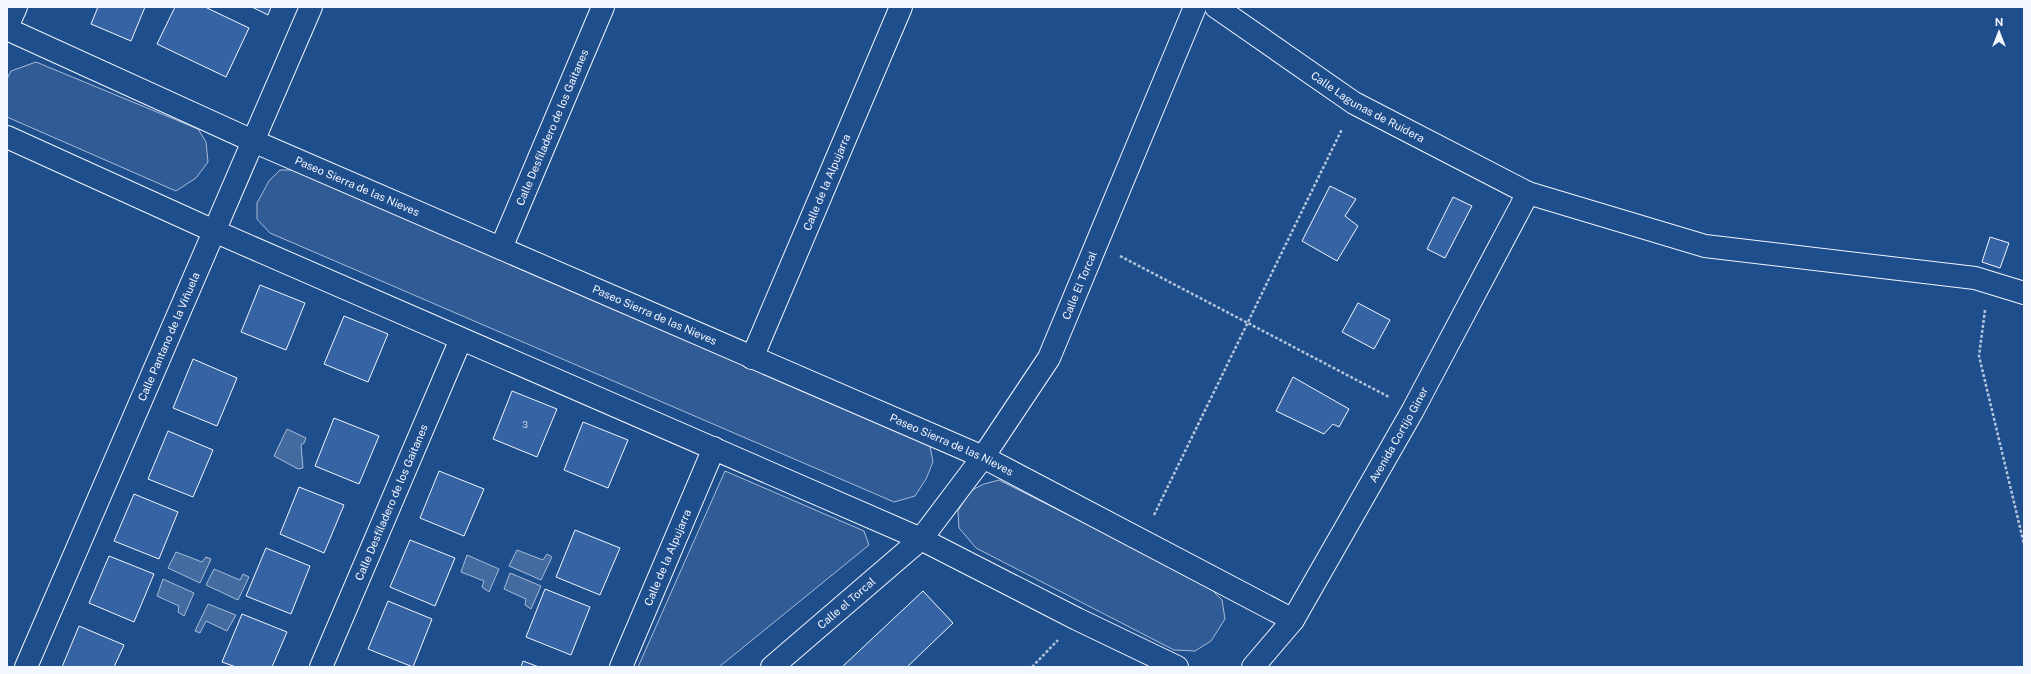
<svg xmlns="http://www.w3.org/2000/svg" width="2031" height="674" viewBox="0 0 2031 674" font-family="'Public Sans',sans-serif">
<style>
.built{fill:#305b95;stroke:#a8bbd7}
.water{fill:#446ba0;stroke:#a8bbd7}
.building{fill:#3563a3;stroke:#f2f6ff}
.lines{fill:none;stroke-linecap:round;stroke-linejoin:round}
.minor-casing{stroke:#f2f6ff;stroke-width:24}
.path{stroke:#b3c4dc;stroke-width:2.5;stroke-dasharray:3 2;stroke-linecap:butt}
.minor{stroke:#1f4e8c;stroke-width:22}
.labels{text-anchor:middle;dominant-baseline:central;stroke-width:3;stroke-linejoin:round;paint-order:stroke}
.number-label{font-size:9px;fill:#c3d1e8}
.street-label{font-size:11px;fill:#f2f6ff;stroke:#1f4e8c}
</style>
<rect width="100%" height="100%" fill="#1f4e8c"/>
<g class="built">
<polygon points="36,62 198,129 206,142 208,162 196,178 176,191 7,117 7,79 11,71"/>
<polygon points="280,170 299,170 930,446 933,462 926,479 915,496 894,502 270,233 257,219 257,203 269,181"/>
<polygon points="725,471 864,531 869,545 719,667 638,667"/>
<polygon points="999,480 1207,585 1222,600 1225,619 1211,641 1195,651 1174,650 976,548 959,528 958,511 970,491 984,484"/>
</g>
<g class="water">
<polygon points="287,429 306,438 304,443 301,445 303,468 298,469 274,456"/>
<polygon points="517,550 543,560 547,554 552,557 541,580 509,566"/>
<polygon points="176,552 202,562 206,557 211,559 200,583 168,568"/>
<polygon points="467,555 499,569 489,592 482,587 484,581 461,572"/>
<polygon points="214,569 240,580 243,574 249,577 238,600 206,585"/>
<polygon points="510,573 541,586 531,609 525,605 526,599 504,589"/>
<polygon points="163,579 194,593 184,616 178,612 179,606 157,596"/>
<polygon points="208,604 236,615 227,631 206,621 200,633 195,631"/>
</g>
<g class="building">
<polygon points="98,7 145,7 131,41 91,24"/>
<polygon points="175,7 205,7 249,28 226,77 157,44"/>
<polygon points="252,7 271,7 268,15"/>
<polygon points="1330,186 1356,199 1345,216 1358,226 1337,261 1302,241"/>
<polygon points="1453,197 1472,206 1445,258 1427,249"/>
<polygon points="1990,237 2009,243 2000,268 1982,262"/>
<polygon points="260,285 305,303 286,350 241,332"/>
<polygon points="1358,303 1390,320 1374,349 1342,332"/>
<polygon points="344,316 388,334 368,382 324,364"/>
<polygon points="193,359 237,378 217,426 173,408"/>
<polygon points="1293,377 1349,409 1339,427 1333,424 1324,434 1276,411"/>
<polygon points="512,391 557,409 537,457 493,439"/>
<polygon points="334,418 379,436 359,484 315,466"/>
<polygon points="583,422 628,440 608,488 564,470"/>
<polygon points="168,431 213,450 193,497 148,479"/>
<polygon points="439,471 484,489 464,536 420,518"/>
<polygon points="299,487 344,505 324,553 280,534"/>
<polygon points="134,494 178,512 159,559 114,541"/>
<polygon points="575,530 620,548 600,595 556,577"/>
<polygon points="410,540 455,558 435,606 390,587"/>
<polygon points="266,548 310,566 291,614 246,596"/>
<polygon points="109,556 154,574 134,622 89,603"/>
<polygon points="545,589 590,607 571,655 526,637"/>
<polygon points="923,591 953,623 907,667 842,667"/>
<polygon points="388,601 432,619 413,667 368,649"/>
<polygon points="242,614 287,632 272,667 236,667 222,662"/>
<polygon points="79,626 124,645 114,667 62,667"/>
<polygon points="523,661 539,667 521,667"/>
</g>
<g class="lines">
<defs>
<g id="minor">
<path id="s1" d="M 1216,7 L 1354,103 L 1528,193 L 1705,246 L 1975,278 L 2024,293"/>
<polyline points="7,27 16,7"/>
<path id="s2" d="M 7,29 L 253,141 L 983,457 L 1293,620"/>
<polyline points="7,137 214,231 921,539 1077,619 1177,667"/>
<path id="s3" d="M 501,248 L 603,7"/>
<path id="s4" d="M 752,358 L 901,7"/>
<path id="s5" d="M 26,667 L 311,7"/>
<path id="s6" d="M 321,667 L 461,339"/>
<path id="s7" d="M 621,667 L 714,448"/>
<path id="s8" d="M 772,667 L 921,539 L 983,457 L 1049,358 L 1195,7"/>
<path id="s9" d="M 1253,667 L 1293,620 L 1413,410 L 1528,193"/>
</g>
</defs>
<use href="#minor" class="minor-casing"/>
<g class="path">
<polyline points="1120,256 1389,397"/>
<polyline points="1985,310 1979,356 2024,544"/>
<polyline points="1154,515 1342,129"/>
<polyline points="1032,667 1058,640"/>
</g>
<use href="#minor" class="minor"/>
</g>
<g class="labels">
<g class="number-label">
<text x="525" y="424">3</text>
</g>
<g class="street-label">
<text stroke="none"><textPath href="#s1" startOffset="182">Calle Lagunas de Ruidera</textPath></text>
<text stroke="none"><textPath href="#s3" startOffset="131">Calle Desfiladero de los Gaitanes</textPath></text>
<text stroke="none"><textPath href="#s4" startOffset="191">Calle de la Alpujarra</textPath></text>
<text stroke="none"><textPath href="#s2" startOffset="384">Paseo Sierra de las Nieves</textPath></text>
<text stroke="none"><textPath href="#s8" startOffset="497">Calle El Torcal</textPath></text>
<text stroke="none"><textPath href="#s2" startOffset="708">Paseo Sierra de las Nieves</textPath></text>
<text stroke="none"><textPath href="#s5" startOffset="360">Calle Pantano de la Viñuela</textPath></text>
<text stroke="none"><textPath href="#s9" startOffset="275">Avenida Cortijo Giner</textPath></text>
<text stroke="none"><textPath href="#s2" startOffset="1032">Paseo Sierra de las Nieves</textPath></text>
<text stroke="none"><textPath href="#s6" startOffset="179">Calle Desfiladero de los Gaitanes</textPath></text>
<text stroke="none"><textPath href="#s7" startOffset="119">Calle de la Alpujarra</textPath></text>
<text stroke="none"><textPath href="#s8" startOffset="98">Calle el Torcal</textPath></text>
</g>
</g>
<rect width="2031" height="674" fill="none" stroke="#f2f6ff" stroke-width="16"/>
<g transform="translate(1999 32)" stroke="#1f4e8c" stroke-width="3" paint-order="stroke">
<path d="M0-3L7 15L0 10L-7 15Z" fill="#f2f6ff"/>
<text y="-6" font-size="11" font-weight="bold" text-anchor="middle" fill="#f2f6ff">N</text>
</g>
</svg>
